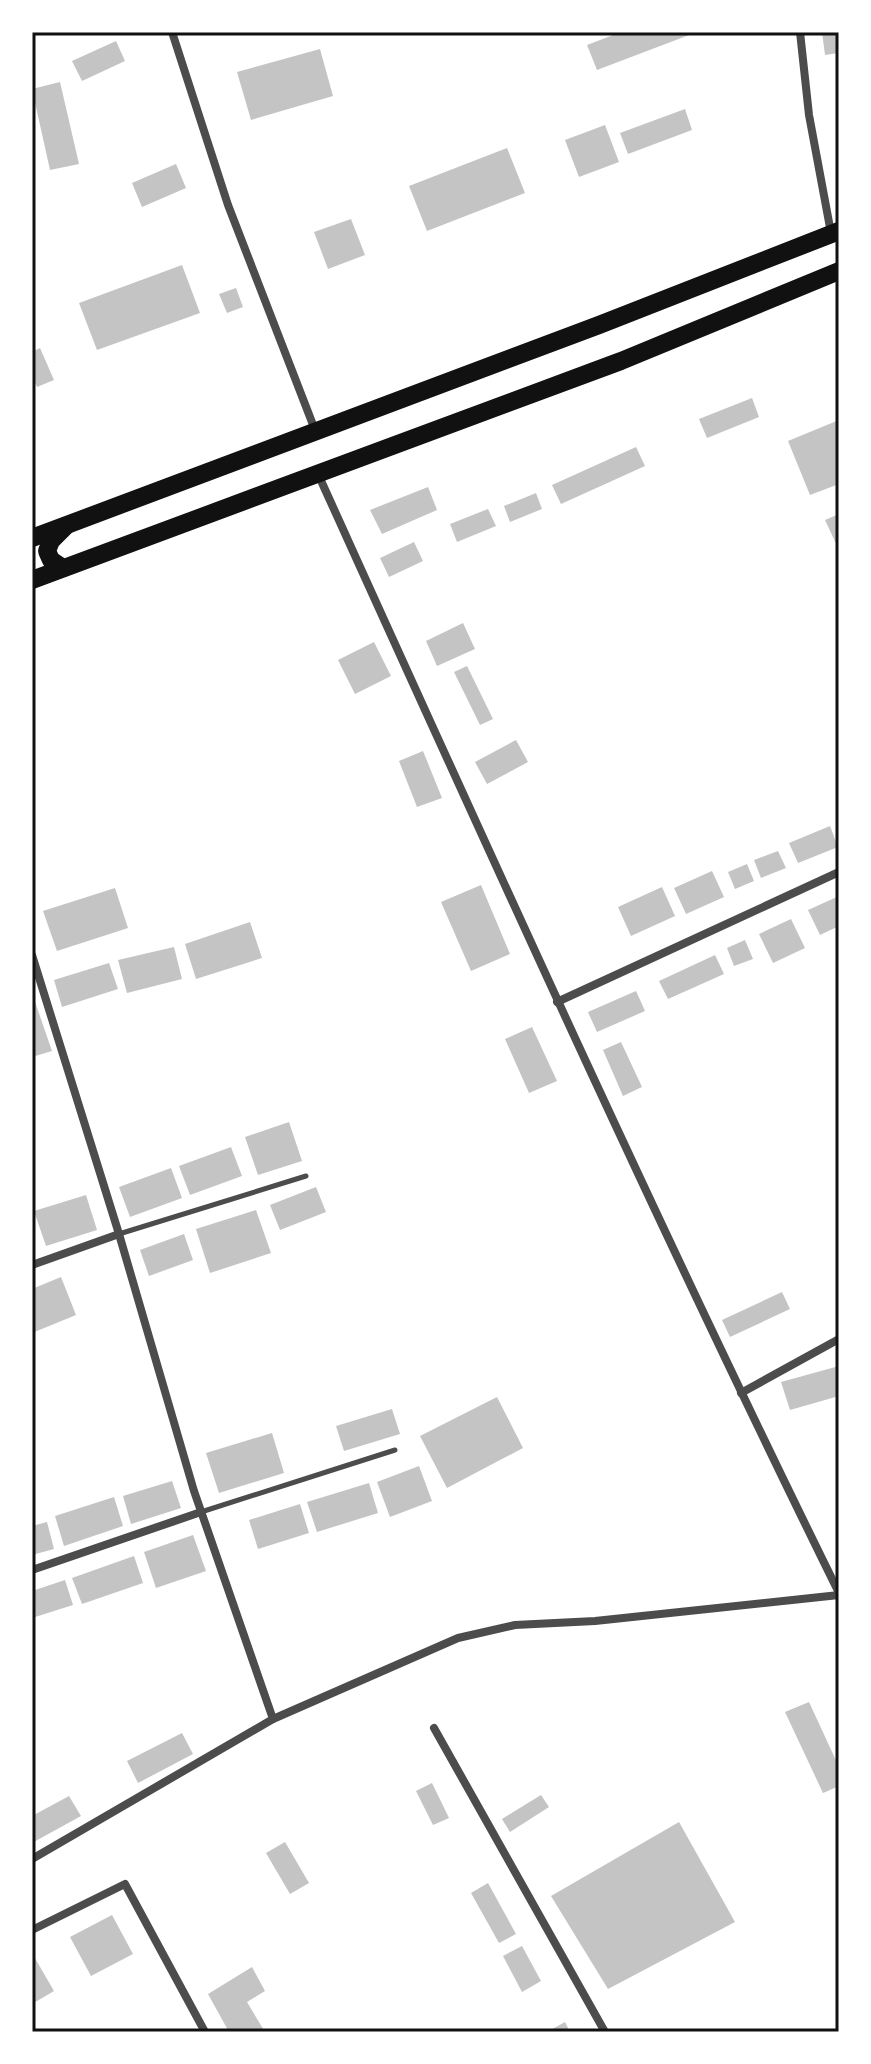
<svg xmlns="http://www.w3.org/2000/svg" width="871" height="2064" viewBox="0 0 871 2064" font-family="'Space Grotesk',sans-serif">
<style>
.building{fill:#c4c4c4}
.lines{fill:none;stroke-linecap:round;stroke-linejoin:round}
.service{stroke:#4c4c4c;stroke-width:5}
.minor{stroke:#4c4c4c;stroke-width:8}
.trunk{stroke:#111;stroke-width:18}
.neatline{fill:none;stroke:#111;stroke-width:3}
</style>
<rect width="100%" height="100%" fill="#fff"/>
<g class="building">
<polygon points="621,32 697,32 597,70 587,45"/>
<polygon points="822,32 839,32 839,53 825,55"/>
<polygon points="116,41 125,61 82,81 72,61"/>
<polygon points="320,49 333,96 251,120 237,72"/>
<polygon points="60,82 79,164 50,170 32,89"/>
<polygon points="685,109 692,130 628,154 620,133"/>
<polygon points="605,125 619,162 579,177 565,140"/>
<polygon points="507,148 525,193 427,231 409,186"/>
<polygon points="176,164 186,188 142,207 132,183"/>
<polygon points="351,219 365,255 328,269 314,232"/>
<polygon points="182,265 200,313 97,350 79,303"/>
<polygon points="236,288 243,307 227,313 219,294"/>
<polygon points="40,348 54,380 37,387 32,376 32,352"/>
<polygon points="752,398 759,417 707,438 699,419"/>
<polygon points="839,420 839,484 810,495 788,441"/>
<polygon points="636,447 645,466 561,504 552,485"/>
<polygon points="428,487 437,510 382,534 370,510"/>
<polygon points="536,493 542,509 510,522 504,506"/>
<polygon points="488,509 496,526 457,542 450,524"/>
<polygon points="839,514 839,550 825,520"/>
<polygon points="414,542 423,561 389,577 380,558"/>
<polygon points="463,623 475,649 437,666 426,641"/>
<polygon points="374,642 391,676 355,694 338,660"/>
<polygon points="467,666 493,719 480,725 454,672"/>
<polygon points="516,740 528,762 487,784 475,762"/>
<polygon points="423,751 442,798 417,807 399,761"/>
<polygon points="830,826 838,847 798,863 789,843"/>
<polygon points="778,851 786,868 761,878 754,860"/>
<polygon points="747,864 754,881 735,889 728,872"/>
<polygon points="712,871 724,897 686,914 674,888"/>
<polygon points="481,885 510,954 471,971 441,902"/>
<polygon points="662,887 675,916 631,936 618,907"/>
<polygon points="115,888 128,928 57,951 43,911"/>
<polygon points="839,896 839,926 820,935 808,910"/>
<polygon points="791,919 805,948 773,963 759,934"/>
<polygon points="250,922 262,958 196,979 185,944"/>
<polygon points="745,940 753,959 734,966 727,948"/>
<polygon points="174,947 182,979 127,993 118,960"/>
<polygon points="715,955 724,974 668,999 659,981"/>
<polygon points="109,963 118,989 62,1007 54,980"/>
<polygon points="636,991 645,1011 597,1032 588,1012"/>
<polygon points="32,993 52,1051 32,1057"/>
<polygon points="532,1027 557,1081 529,1093 505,1039"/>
<polygon points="621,1042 642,1087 623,1096 603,1050"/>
<polygon points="289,1122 302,1161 258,1175 245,1137"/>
<polygon points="231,1147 242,1176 190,1195 179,1166"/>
<polygon points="171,1168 182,1198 130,1217 119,1187"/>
<polygon points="316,1187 326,1212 280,1230 270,1205"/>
<polygon points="86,1195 97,1230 46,1246 34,1211"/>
<polygon points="256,1210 271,1253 210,1273 196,1229"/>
<polygon points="184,1234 193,1260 149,1276 140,1250"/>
<polygon points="61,1277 76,1315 32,1333 32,1289"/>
<polygon points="782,1292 790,1309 730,1337 722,1320"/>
<polygon points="839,1366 839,1396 790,1410 781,1382"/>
<polygon points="497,1397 523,1448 447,1488 420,1436"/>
<polygon points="392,1409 400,1434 344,1451 336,1426"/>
<polygon points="272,1433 284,1473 219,1493 206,1453"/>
<polygon points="419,1466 432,1501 390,1517 377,1482"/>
<polygon points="172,1481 181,1508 131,1524 123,1496"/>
<polygon points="369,1483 378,1513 317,1532 307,1502"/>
<polygon points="114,1497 123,1526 64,1546 55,1516"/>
<polygon points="300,1504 309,1533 258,1549 249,1520"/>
<polygon points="47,1522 54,1549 32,1555 32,1526"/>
<polygon points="193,1535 206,1571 156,1588 144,1552"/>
<polygon points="134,1556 143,1583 82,1604 72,1578"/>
<polygon points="65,1580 73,1605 32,1618 32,1591"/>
<polygon points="809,1702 839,1767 839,1786 823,1793 785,1712"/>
<polygon points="182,1733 193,1754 138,1783 127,1761"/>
<polygon points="432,1783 449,1818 433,1825 416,1791"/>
<polygon points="541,1795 549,1807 510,1832 502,1819"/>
<polygon points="69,1796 81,1816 32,1843 32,1816"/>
<polygon points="679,1822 735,1922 608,1989 551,1896"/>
<polygon points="285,1842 309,1883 290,1894 266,1853"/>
<polygon points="488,1883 516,1934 499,1943 471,1893"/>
<polygon points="112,1915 133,1954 91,1976 70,1937"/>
<polygon points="522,1946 541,1981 522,1992 503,1956"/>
<polygon points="32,1953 54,1991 32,2004"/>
<polygon points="252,1967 265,1991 247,2002 265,2032 229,2032 208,1994"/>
<polygon points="565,2022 570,2032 547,2032"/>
</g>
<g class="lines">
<g class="service">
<polyline points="119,1234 306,1176"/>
<polyline points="201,1512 395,1450"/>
</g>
<g class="minor">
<polyline points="172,32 228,205 315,430"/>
<polyline points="800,32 809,115 831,233"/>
<path d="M 318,474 C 488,849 657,1224 839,1593"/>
<polyline points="32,955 119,1234 194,1491 273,1719 32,1859"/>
<polyline points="557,1002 839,872"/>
<polyline points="32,1265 119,1234"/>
<polyline points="741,1393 839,1339"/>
<polyline points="32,1570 201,1512"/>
<polyline points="273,1719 458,1638 515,1625 595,1621 839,1595"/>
<polyline points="434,1728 605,2032"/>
<polyline points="32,1930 125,1884 205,2032"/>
</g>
<g class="trunk">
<polyline points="32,538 599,325 839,231"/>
<polyline points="63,568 51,560 47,551 51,541 66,526"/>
<polyline points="32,580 621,361 839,271"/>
</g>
</g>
<rect width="871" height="2064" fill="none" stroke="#ffffff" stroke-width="68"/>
<rect x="34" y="34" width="803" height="1996" class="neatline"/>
</svg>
